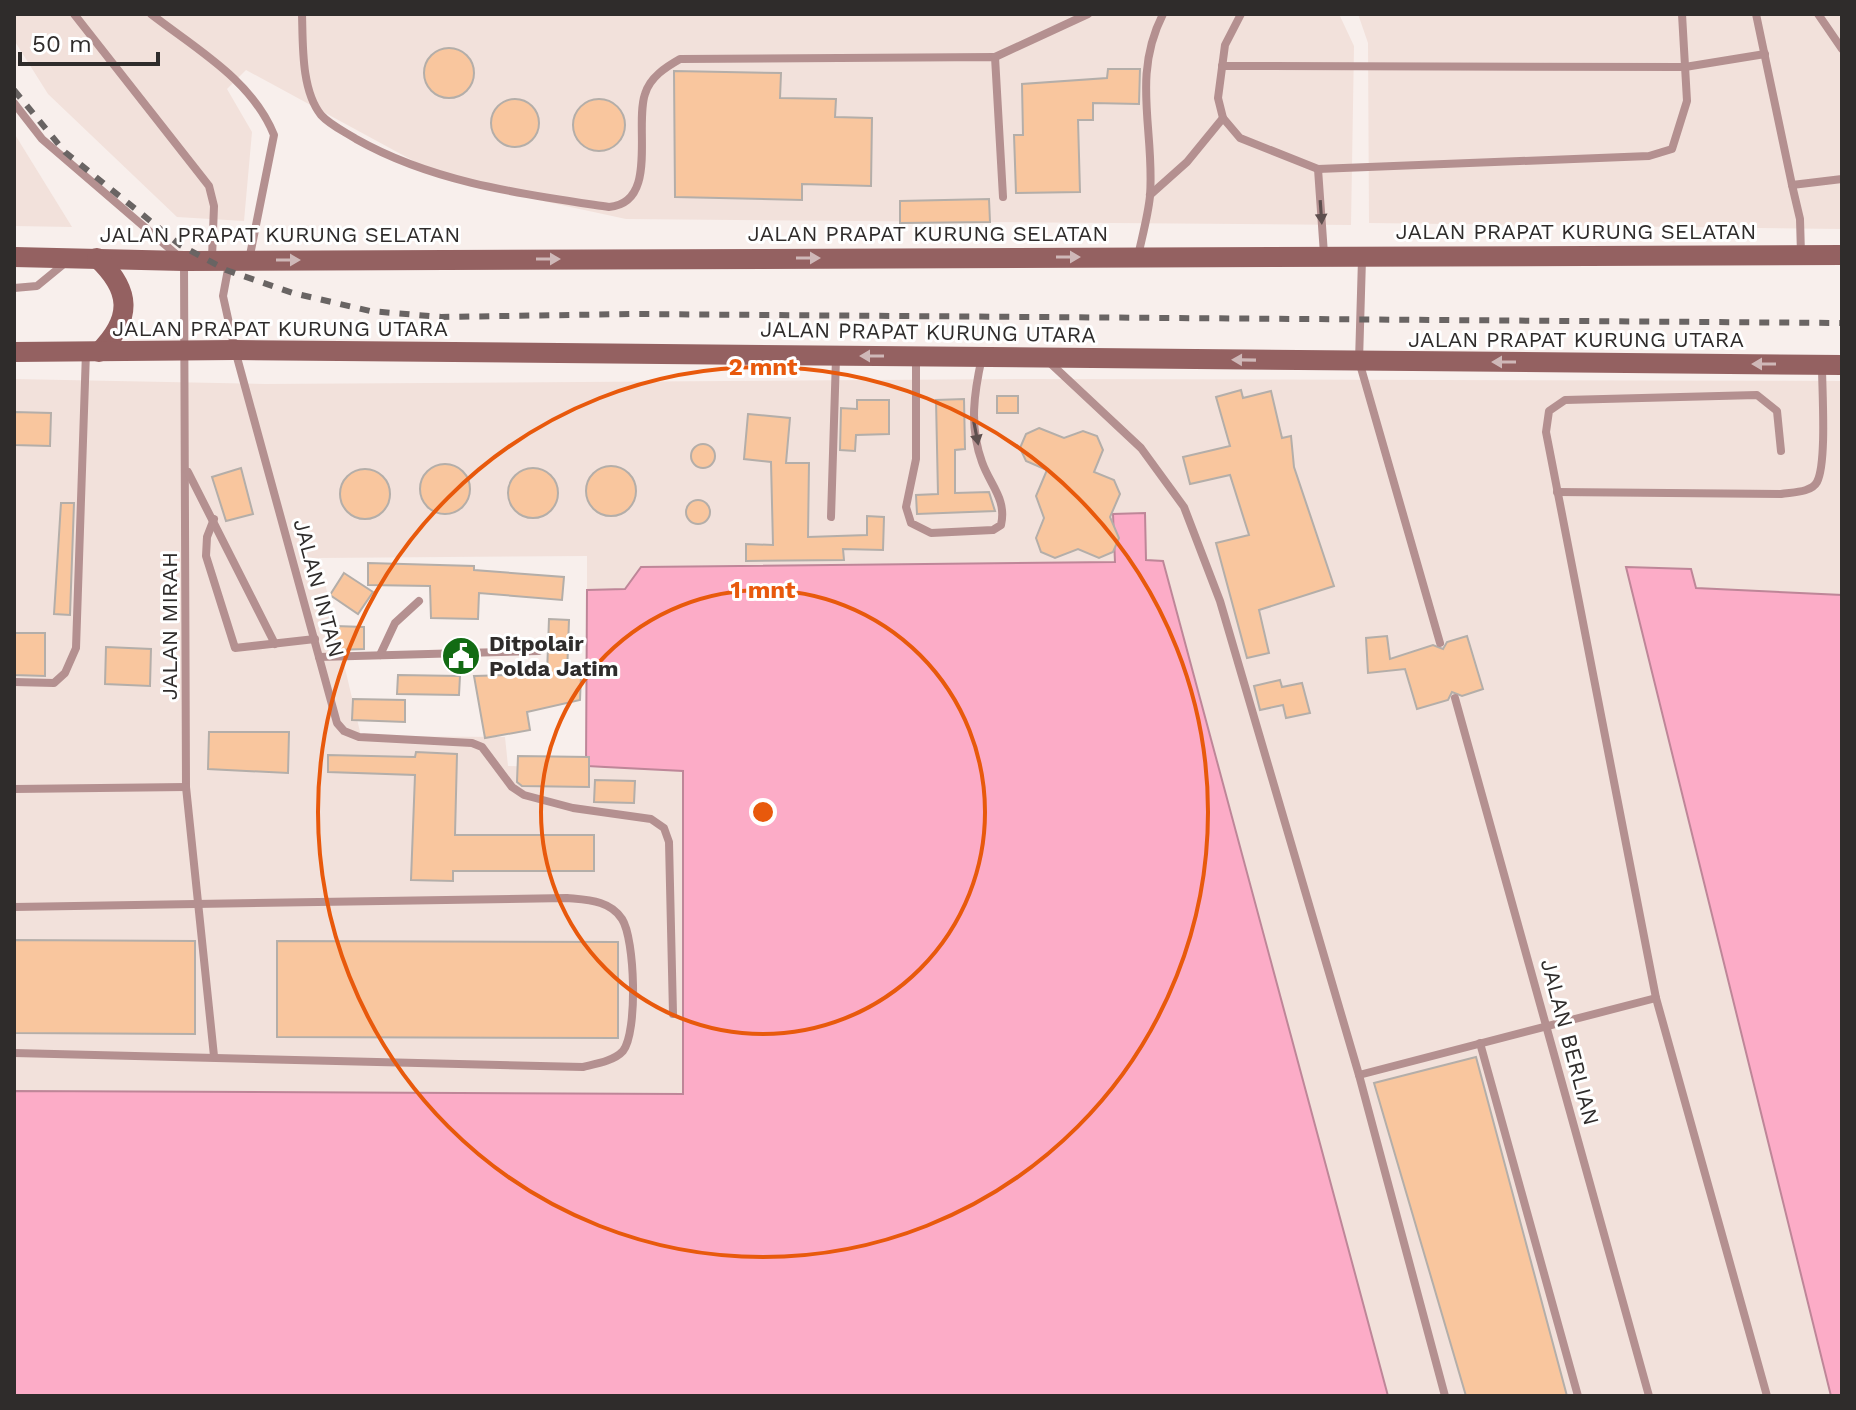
<svg xmlns="http://www.w3.org/2000/svg" width="1856" height="1410" viewBox="0 0 1856 1410" font-family="'Work Sans',sans-serif">
<style>
.built{fill:#f2e1db}
.water{fill:#fcacc7;stroke:#be8698;stroke-width:2}
.building{fill:#f9c69e;stroke:#b4aea9;stroke-width:2}
.lines{fill:none;stroke-linecap:round;stroke-linejoin:round}
.lane{stroke:#b49090;stroke-width:8}
.secondary{stroke:#946161;stroke-width:20}
.rail{stroke:#696463;stroke-width:6;stroke-dasharray:10 10;stroke-linecap:butt}
.oneway{fill:#5e4f4e}
.oneway2{fill:#cfb8b8}
.ring{fill:none;stroke:#e8590c;stroke-width:4}
.labels{text-anchor:middle;dominant-baseline:central;stroke-width:6;stroke-linejoin:round;paint-order:stroke}
.street-label{font-size:22px;fill:#2f2c2b;stroke:#fff}
.poi-label{font-size:22px;font-weight:bold;fill:#2f2c2b;stroke:#fff;text-anchor:start}
.centre{fill:#e8590c;stroke:#fff;stroke-width:4}
.ring-label{font-size:24px;text-anchor:middle;font-weight:bold;fill:#e8590c;stroke:#fff;stroke-width:6;stroke-linejoin:round;paint-order:stroke}
</style>
<rect width="100%" height="100%" fill="#f8efec"/>
<g class="built">
<polygon points="14,14 1339,14 1354,46 1351,225 626,219 538,200 421,165 246,70 227,89 252,132 244,221 177,217 48,94 14,40"/>
<polygon points="1358,14 1842,14 1842,229 1369,223 1368,43"/>
<polygon points="14,133 72,227 14,226"/>
<polygon points="14,379 265,384 1027,379 1842,381 1842,595 1696,588 1626,568 1831,1396 1388,1396 1164,562 1146,560 1145,513 1115,562 642,567 626,589 587,590 587,556 319,558 361,736 505,737 508,766 683,770 683,1094 14,1091"/>
</g>
<g class="water">
<polygon points="1145,513 1146,560 1163,561 1388,1396 14,1396 14,1091 683,1094 683,771 586,766 587,590 625,589 641,567 1115,562 1113,514"/>
<polygon points="1626,567 1691,569 1696,588 1842,595 1842,1396 1831,1396"/>
</g>
<g class="building">
<circle cx="449" cy="73" r="25"/>
<polygon points="1108,69 1140,69 1139,104 1093,103 1093,120 1078,120 1080,192 1016,193 1014,135 1023,135 1022,84 1107,78"/>
<polygon points="674,71 781,73 780,98 836,99 835,117 872,118 871,186 802,184 802,200 675,197"/>
<circle cx="515" cy="123" r="24"/>
<circle cx="599" cy="125" r="26"/>
<polygon points="989,199 990,222 900,223 900,201"/>
<polygon points="1241,390 1243,398 1271,391 1282,438 1291,436 1294,467 1334,586 1259,610 1269,653 1247,658 1216,543 1249,535 1230,475 1190,484 1183,457 1230,446 1216,397"/>
<rect x="997" y="396" width="21" height="17"/>
<polygon points="964,399 965,449 955,450 955,493 989,492 995,511 917,514 916,495 938,494 936,400"/>
<polygon points="857,400 889,400 889,434 856,435 855,451 840,450 841,408 857,409"/>
<polygon points="14,412 51,413 50,446 14,445"/>
<polygon points="748,414 790,418 786,463 809,463 808,537 867,535 867,516 884,517 883,550 843,549 844,560 746,561 746,544 773,545 771,462 744,459"/>
<polygon points="1039,428 1064,438 1083,431 1097,436 1103,450 1094,472 1114,480 1120,494 1110,517 1119,538 1113,552 1099,558 1078,549 1055,558 1041,552 1036,538 1044,518 1036,496 1047,470 1026,461 1020,448 1026,434"/>
<circle cx="703" cy="456" r="12"/>
<circle cx="445" cy="489" r="25"/>
<circle cx="611" cy="491" r="25"/>
<polygon points="241,468 253,514 226,521 212,477"/>
<circle cx="533" cy="493" r="25"/>
<circle cx="365" cy="494" r="25"/>
<circle cx="698" cy="512" r="12"/>
<polygon points="61,503 74,503 70,615 54,614"/>
<polygon points="368,563 474,566 474,570 564,577 562,600 479,593 478,619 431,618 430,586 368,585"/>
<polygon points="344,573 373,592 358,614 330,595"/>
<polygon points="549,619 569,620 567,674 581,675 580,700 527,712 530,730 485,738 474,676 547,674"/>
<polygon points="335,626 364,627 364,649 335,650"/>
<polygon points="14,633 45,633 45,676 14,675"/>
<polygon points="1387,636 1390,659 1433,645 1443,649 1447,642 1467,636 1483,689 1462,696 1452,692 1448,700 1417,709 1405,669 1368,673 1366,638"/>
<polygon points="106,647 151,649 150,686 105,684"/>
<polygon points="398,675 460,676 459,695 397,694"/>
<polygon points="1280,680 1282,687 1302,683 1310,713 1286,718 1283,705 1260,710 1254,686"/>
<polygon points="353,699 405,700 405,722 352,720"/>
<polygon points="209,732 289,732 288,773 208,769"/>
<polygon points="416,752 457,754 455,835 594,835 594,871 453,871 453,881 411,880 415,775 328,772 328,755 415,757"/>
<polygon points="518,756 589,757 589,787 522,786 517,782"/>
<polygon points="595,780 635,781 634,803 594,802"/>
<polygon points="14,940 195,941 195,1034 14,1033"/>
<polygon points="277,941 618,942 618,1038 277,1037"/>
<polygon points="1476,1057 1567,1396 1466,1396 1374,1083"/>
</g>
<g class="lines">
<g class="lane">
<polyline points="74,14 209,186 214,206 212,258"/>
<path d="M 151,14 C 196,49 252,80 274,135 L 249,260"/>
<path d="M 302,14 C 303,44 301,90 321,115 C 330,125 345,132 356,139 C 434,183 522,194 609,207 C 659,203 634,126 645,94 C 650,77 666,67 680,59 L 995,57 L 1003,197"/>
<polyline points="1241,14 1225,45 1218,98 1223,118 1240,138 1318,169 1649,156 1672,149 1687,101 1682,14"/>
<polyline points="1756,14 1792,185"/>
<polyline points="1818,14 1842,49"/>
<polyline points="995,57 1088,14"/>
<polyline points="1222,66 1685,67 1765,54"/>
<polyline points="14,103 42,139 184,261 186,787 214,1056"/>
<polyline points="1318,169 1324,254"/>
<polyline points="1150,195 1187,162 1223,118"/>
<polyline points="1801,254 1800,219 1792,185 1842,179"/>
<path d="M 1138,256 C 1142,237 1148,216 1150,196 C 1155,131 1131,77 1163,14"/>
<polyline points="1362,259 1359,361 1440,643"/>
<polyline points="229,264 223,296 235,350 337,723 344,731 359,737 472,743 482,747 512,787 524,795 573,808 651,819 664,828 669,842 673,1014"/>
<polyline points="14,288 37,286 65,263"/>
<path d="M 916,356 L 916,459 L 906,507 L 911,523 L 931,533 L 993,530 L 1001,525 C 1007,499 990,485 982,462 C 969,426 974,393 982,357"/>
<polyline points="1048,361 1141,448 1184,507 1220,601 1359,1075 1445,1396"/>
<polyline points="188,472 275,644"/>
<path d="M 1557,492 L 1781,494 C 1791,492 1811,493 1817,482 C 1827,463 1822,390 1822,366"/>
<polyline points="831,517 836,358"/>
<polyline points="214,519 207,537 206,556 235,648 315,639"/>
<polyline points="380,655 395,623 419,601"/>
<polyline points="319,657 539,651"/>
<polyline points="14,682 54,683 65,673 76,648 86,352"/>
<polyline points="1455,698 1649,1396"/>
<polyline points="14,789 186,787"/>
<path d="M 14,907 L 567,898 C 587,900 610,900 622,919 C 635,939 638,1032 623,1051 C 614,1061 595,1064 583,1067 L 14,1053"/>
<polyline points="1480,1043 1578,1396"/>
<polyline points="1359,1075 1656,998"/>
<polyline points="1767,1396 1656,998 1546,432 1549,411 1565,400 1757,395 1777,411 1781,451"/>
</g>
<g class="secondary">
<polyline points="14,257 184,261 1842,255"/>
<path d="M 97,258 C 131,290 133,318 99,352"/>
<polyline points="14,352 235,350 1842,365"/>
</g>
<polyline class="rail" points="14,90 65,152 180,245 226,270 293,293 370,311 441,317 633,314 1842,323"/>
</g>
<defs><path id="oneway-solid" d="M-6-.8H1V-3.2L6.5 0L1 3.2V.8H-6Z" transform="scale(2)"/></defs>
<g class="oneway">
<use href="#oneway-solid" transform="translate(1321 212) rotate(86)"/>
<use href="#oneway-solid" transform="translate(976 433) rotate(79)"/>
</g>
<g class="oneway2">
<use href="#oneway-solid" transform="translate(1068 257)"/>
<use href="#oneway-solid" transform="translate(808 258)"/>
<use href="#oneway-solid" transform="translate(548 259)"/>
<use href="#oneway-solid" transform="translate(288 260)"/>
<use href="#oneway-solid" transform="translate(872 356) rotate(-180)"/>
<use href="#oneway-solid" transform="translate(1244 360) rotate(-179)"/>
<use href="#oneway-solid" transform="translate(1504 362) rotate(-180)"/>
<use href="#oneway-solid" transform="translate(1764 364) rotate(-180)"/>
</g>
<g class="ring">
<circle cx="763" cy="812" r="222"/>
<circle cx="763" cy="812" r="445"/>
</g>
<defs>
<symbol id="civic-disc" viewBox="-11 -11 22 22"><circle r="9.5" fill="#126b13" stroke="#fff"/><path d="M-.6-6.5H3V-4.5H.6V-3L4-1V1h2V6H-6V1h2V-1L-.6-3ZM-1.2 2.5V6h2.4V2.5Z" fill="#fff"/></symbol>
</defs>
<g fill-rule="evenodd">
<use href="#civic-disc" x="439" y="634" width="44" height="44"/>
</g>
<g class="labels">
<g class="street-label">
<text x="1576" y="231">JALAN PRAPAT KURUNG SELATAN</text>
<text x="928" y="233">JALAN PRAPAT KURUNG SELATAN</text>
<text x="280" y="234">JALAN PRAPAT KURUNG SELATAN</text>
<text x="280" y="328">JALAN PRAPAT KURUNG UTARA</text>
<text transform="translate(928 332) rotate(1)">JALAN PRAPAT KURUNG UTARA</text>
<text x="1576" y="339">JALAN PRAPAT KURUNG UTARA</text>
<text transform="translate(319 588) rotate(75)">JALAN INTAN</text>
<text transform="translate(169 626) rotate(-90)">JALAN MIRAH</text>
<text transform="translate(1570 1042) rotate(75)">JALAN BERLIAN</text>
</g>
<g class="poi-label">
<text x="489" y="643">Ditpolair<tspan x="489" dy="25">Polda Jatim</tspan></text>
</g>
</g>
<circle cx="763" cy="812" r="12" class="centre"/>
<g class="ring-label">
<text x="763" y="375">2 mnt</text>
<text x="763" y="598">1 mnt</text>
</g>
<rect width="1856" height="1410" fill="none" stroke="#2f2c2b" stroke-width="32"/>
<path d="M20 52v12h138v-12" fill="none" stroke="#2f2c2b" stroke-width="4"/>
<text x="32" y="52" font-size="24" fill="#2f2c2b" stroke="#ffffff" stroke-width="6" paint-order="stroke">50 m</text>
</svg>
